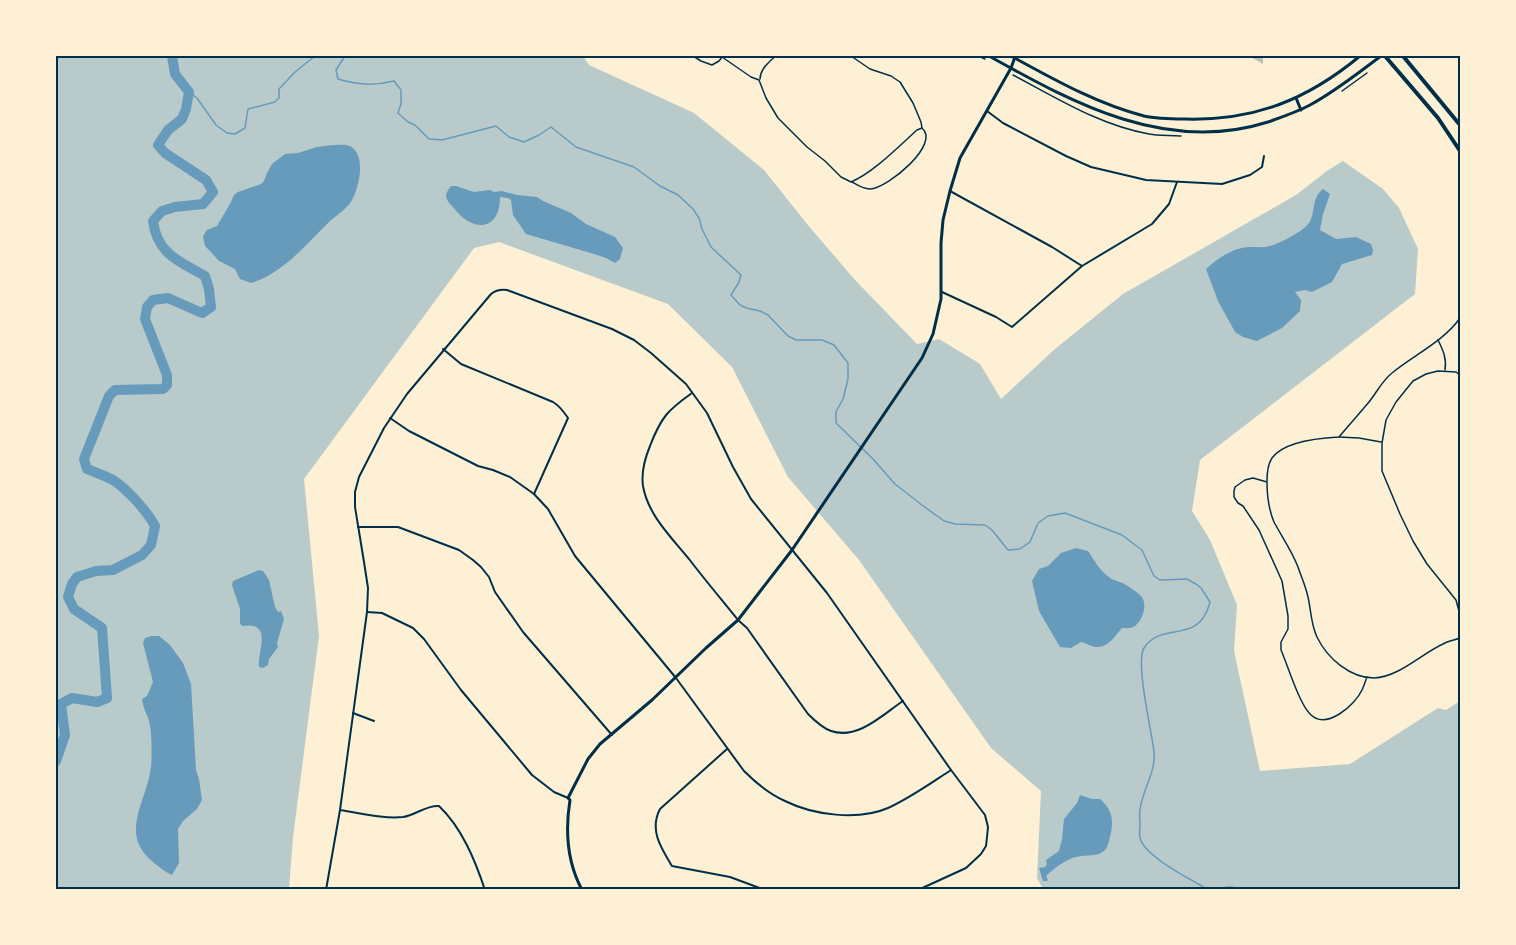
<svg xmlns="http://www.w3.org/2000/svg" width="1516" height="945" viewBox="0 0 1516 945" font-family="'Source Sans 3',sans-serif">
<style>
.green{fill:#b9caca}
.water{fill:#669bbc}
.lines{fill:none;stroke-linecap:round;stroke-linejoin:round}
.stream{stroke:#669bbc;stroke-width:1.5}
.river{stroke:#669bbc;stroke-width:10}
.building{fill:#bec0b2}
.path{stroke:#003049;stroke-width:1.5}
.service{stroke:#003049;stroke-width:1.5}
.minor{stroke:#003049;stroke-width:2}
.tertiary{stroke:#003049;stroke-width:3}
.secondary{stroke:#003049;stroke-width:4}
.neatline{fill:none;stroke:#003049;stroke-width:2}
</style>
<rect width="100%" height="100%" fill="#fdf0d5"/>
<polygon class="green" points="56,56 583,56 589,65 694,113 764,170 807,224 855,280 917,344 939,339 980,364 1001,399 1055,349 1123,294 1296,195 1327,171 1343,161 1383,189 1399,208 1418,249 1415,294 1200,460 1192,511 1210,540 1237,605 1234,651 1260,771 1350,764 1438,708 1446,710 1460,701 1460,889 1043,889 1037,878 1041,791 991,748 859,560 788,477 732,367 668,304 499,242 474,248 304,479 319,636 293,837 289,889 56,889"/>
<g class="water">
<path d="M 332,145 C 337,145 345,144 350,146 C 367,155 359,189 351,202 C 346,209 337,215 330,221 C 306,244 284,273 251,283 L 240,279 L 235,269 L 219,261 L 210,251 L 205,246 L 203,236 L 207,230 L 217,226 L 231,202 L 234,195 L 238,192 L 261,184 L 264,181 L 267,173 L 272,164 L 285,154 L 298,153 L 317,147 Z"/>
<path d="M 451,186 L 456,186 L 474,192 L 490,190 L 494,192 L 502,191 L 517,195 L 537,197 L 543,201 L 571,213 L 586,224 L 615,237 L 623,248 L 620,259 L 615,263 L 606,258 L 594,254 L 526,234 L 513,215 L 511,200 L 508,198 L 500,197 C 500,233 471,232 453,207 C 450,204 446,200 446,195 C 447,191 449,189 451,186 Z"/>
<path d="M 1323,189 L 1330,194 L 1323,214 L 1320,230 L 1336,239 L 1356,237 L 1371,244 L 1373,250 L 1372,255 L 1342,264 L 1332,282 L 1312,292 L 1305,290 L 1295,292 L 1301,300 L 1300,311 L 1282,328 L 1257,341 L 1243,337 L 1235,332 L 1218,301 L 1206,269 C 1217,259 1228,251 1242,248 C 1250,246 1258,248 1265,247 C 1278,245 1293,236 1303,229 C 1319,218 1308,201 1323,189 Z"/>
<path d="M 1076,548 L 1088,551 C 1095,561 1099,570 1109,577 C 1114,581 1111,578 1117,581 C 1124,583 1135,590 1141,596 C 1148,604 1143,620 1135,626 C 1131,629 1127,628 1122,628 C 1115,636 1108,648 1096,647 C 1092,647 1086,643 1081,642 L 1071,648 L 1060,647 L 1039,611 L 1032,581 L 1039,569 L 1048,566 L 1061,553 Z"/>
<path d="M 259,570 L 263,571 L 269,580 L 275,607 L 278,612 L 281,611 L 284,619 L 277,643 L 278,647 L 269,659 L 268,665 L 263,668 L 259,667 C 257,652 274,621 242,626 L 240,623 L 240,609 L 232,585 L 233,581 Z"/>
<path d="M 151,636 L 159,636 L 170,645 L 183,663 L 191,684 L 196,770 L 199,779 L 202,800 L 197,809 L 183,821 L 178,829 L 179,863 L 172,875 C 165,872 159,867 153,862 C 118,833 147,802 151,767 C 152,757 152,730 149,721 C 147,713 143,709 142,699 L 147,696 L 153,682 L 143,643 L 145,638 Z"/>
<path d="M 1080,795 L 1092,799 L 1100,799 C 1113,810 1114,822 1110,837 C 1108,844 1108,849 1101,853 C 1095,856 1088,855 1082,856 C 1068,857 1056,867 1046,876 L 1048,880 L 1047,881 L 1043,881 L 1039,868 L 1045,867 L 1047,864 L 1046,860 L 1059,851 L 1062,839 L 1064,819 L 1077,803 Z"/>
</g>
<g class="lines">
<g class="stream">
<path d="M 345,56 L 336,70 L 338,79 C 357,85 375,86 394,81 L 401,90 L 401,104 L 398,113 L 408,122 L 415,125 L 429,139 L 442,140 L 496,126 L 509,137 L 524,142 L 539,135 L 551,127 L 576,147 L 634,167 L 660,186 L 678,195 L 693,209 L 699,218 L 702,229 L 711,247 L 741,275 L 739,282 L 731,295 L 740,305 L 746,308 L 760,311 L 768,315 L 788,336 L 796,340 L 822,340 L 834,345 L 848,363 L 848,379 L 843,399 L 836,412 L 836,423 L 873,459 L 895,484 L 922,505 L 944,521 L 955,524 L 985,525 L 992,530 L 1008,550 L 1020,549 L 1030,542 L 1038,523 L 1048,516 L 1065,513 L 1122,535 L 1142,550 L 1154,576 L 1160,580 L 1187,579 L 1196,584 L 1201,588 L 1210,602 C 1199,646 1162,620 1144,648 C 1135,663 1152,732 1154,752 C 1156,772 1142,791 1140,810 C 1139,815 1140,820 1140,824 C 1140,828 1139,834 1140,838 C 1145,857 1192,880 1209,890"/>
<polyline points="189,92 197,98 216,125 227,133 235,134 245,128 248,109 275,102 279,98 279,89 295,72 315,56"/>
<path d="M 1217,890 C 1224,887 1233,885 1239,890"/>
</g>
<path class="river" d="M 56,761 L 65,735 L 61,704 L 72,698 L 97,702 L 107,698 L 102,628 L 74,609 L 68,597 L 72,584 L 77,577 L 96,571 L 113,570 L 142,555 L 151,545 L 155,526 C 147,511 127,489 113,480 C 105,476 95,472 87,469 L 84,459 L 109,396 L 115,390 L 163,389 L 167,385 L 167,375 L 145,319 L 147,307 L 153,300 L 168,298 L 202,313 L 211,307 L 209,289 L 205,276 C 179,261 157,254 153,221 L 162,211 L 175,207 L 203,204 L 213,192 L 206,180 L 165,153 L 158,145 L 168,130 L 182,119 L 186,109 L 189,92 L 175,74 L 172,56"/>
</g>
<polygon class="building" points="1249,56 1263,56 1263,64"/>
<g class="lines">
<g class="path">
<polyline points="978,56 985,59"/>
<path d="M 1013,75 C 1057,98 1099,125 1149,134 C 1159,136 1171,135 1181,136"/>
<polyline points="1342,91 1367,73"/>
</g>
<g class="service">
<polyline points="693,56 701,61 712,65 719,61 723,56"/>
<path d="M 851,56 L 870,69 L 891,76 L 900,82 L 913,103 L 921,122 L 922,128 C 941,144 888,188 870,189 C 863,189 857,185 852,182"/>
<path d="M 722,57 L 751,77 L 759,80 L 766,98 L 778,118 L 807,147 L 825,161 L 841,177 L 851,182 C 873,173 899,146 917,130 L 922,128"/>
<path d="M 760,79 C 760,70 769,61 776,56"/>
<path d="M 1438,340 C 1443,350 1447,359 1445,370"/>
<polyline points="1460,375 1456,372 1438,371 1426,374 1413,381 1396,402 1386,420 1382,443 1382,471 1400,514 1413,541 1427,564 1456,600 1460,615"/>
<polyline points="1339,437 1359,438 1381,442"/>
<path d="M 1267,481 C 1267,474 1268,464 1272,458 C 1284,441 1320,438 1339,437 C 1349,425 1359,414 1369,402 C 1377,392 1382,381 1392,373 C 1414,355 1444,341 1460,318"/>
<path d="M 1367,677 C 1365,682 1364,686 1362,690 C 1355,705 1326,731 1310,714 C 1299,703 1288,666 1281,650 L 1281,642 L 1288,629 L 1288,616 L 1282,581 L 1259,530 L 1243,506 L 1238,503 L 1234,497 L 1234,491 L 1235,487 L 1245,480 L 1253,478 L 1267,482 C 1267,495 1269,510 1274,522 C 1282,537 1292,551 1298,567 C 1301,576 1306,587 1308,597 C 1311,610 1311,625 1317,637 C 1327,658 1350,678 1374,678 C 1399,677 1421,654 1443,644 C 1448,641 1455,640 1460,638"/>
</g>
<g class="minor">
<polyline points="987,111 1003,123 1066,156 1091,167 1146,180 1222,184 1250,175 1262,167 1264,156"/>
<polyline points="950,191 1052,247 1082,266"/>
<polyline points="942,292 996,317 1012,327 1082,266 1152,224 1169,204 1177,182"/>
<path d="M 443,349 L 461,364 L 553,402 C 560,406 563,411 568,418 L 534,494"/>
<path d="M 692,393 C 668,410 661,417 650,446 C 645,458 641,472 643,486 C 648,515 671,537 689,559 C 705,580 722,600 738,620 L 747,628 L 808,714 C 814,720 822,728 831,731 C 858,740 882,715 903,701"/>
<path d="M 390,418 L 409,431 L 478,466 L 493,470 L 510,477 L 534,494 L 548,509 L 575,556 L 676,678 L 744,771 C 756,783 769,794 785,801 C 813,815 858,821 888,808 C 910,798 931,783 951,770"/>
<polyline points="358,527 398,527 459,550 473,560 481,567 489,577 495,592 523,632 612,735"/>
<polyline points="367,612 382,613 413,628 424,639 461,690 532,775 554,792 568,798"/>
<polyline points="353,713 374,721"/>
<path d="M 727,749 L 660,809 C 649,830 661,848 672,866 L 730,877 L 765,890"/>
<path d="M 340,810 C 361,813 382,819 403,817 C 416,815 426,805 439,806 C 462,828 475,860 485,890"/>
<path d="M 326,890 L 340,810 L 367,612 L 368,588 L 364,562 L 355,507 L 355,492 L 359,477 L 384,428 L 407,394 L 491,294 C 496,290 500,289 507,290 L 612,329 L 634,340 L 651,353 L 686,384 L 707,413 L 733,467 L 751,499 L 827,593 L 951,770 L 985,815 L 988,827 L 987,837 L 986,846 L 981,854 L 966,868 L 918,890"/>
</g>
<g class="tertiary">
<path d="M 989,56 C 1075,104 1167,154 1268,122 C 1282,117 1297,112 1310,105 C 1336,91 1358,73 1381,56"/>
<path d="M 1011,56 C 1053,79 1097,104 1144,116 C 1157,119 1172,119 1185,119 C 1254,121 1307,100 1360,56"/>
<polyline points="1296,98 1301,110"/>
<path d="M 582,890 C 567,862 565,831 570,800 L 568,798 L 588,759 L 600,744 L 652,700 L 706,648 L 738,620 L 792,550 L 922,358 L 933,334 L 941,299 L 941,243 L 943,220 L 950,191 L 960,158 L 1011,68 L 1015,57"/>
</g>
<g class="secondary">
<polyline points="1385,56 1438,118 1460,151"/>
<polyline points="1403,56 1460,125"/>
</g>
</g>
<rect width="1516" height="945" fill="none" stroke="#fdf0d5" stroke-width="114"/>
<rect x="57" y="57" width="1402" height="831" class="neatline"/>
</svg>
